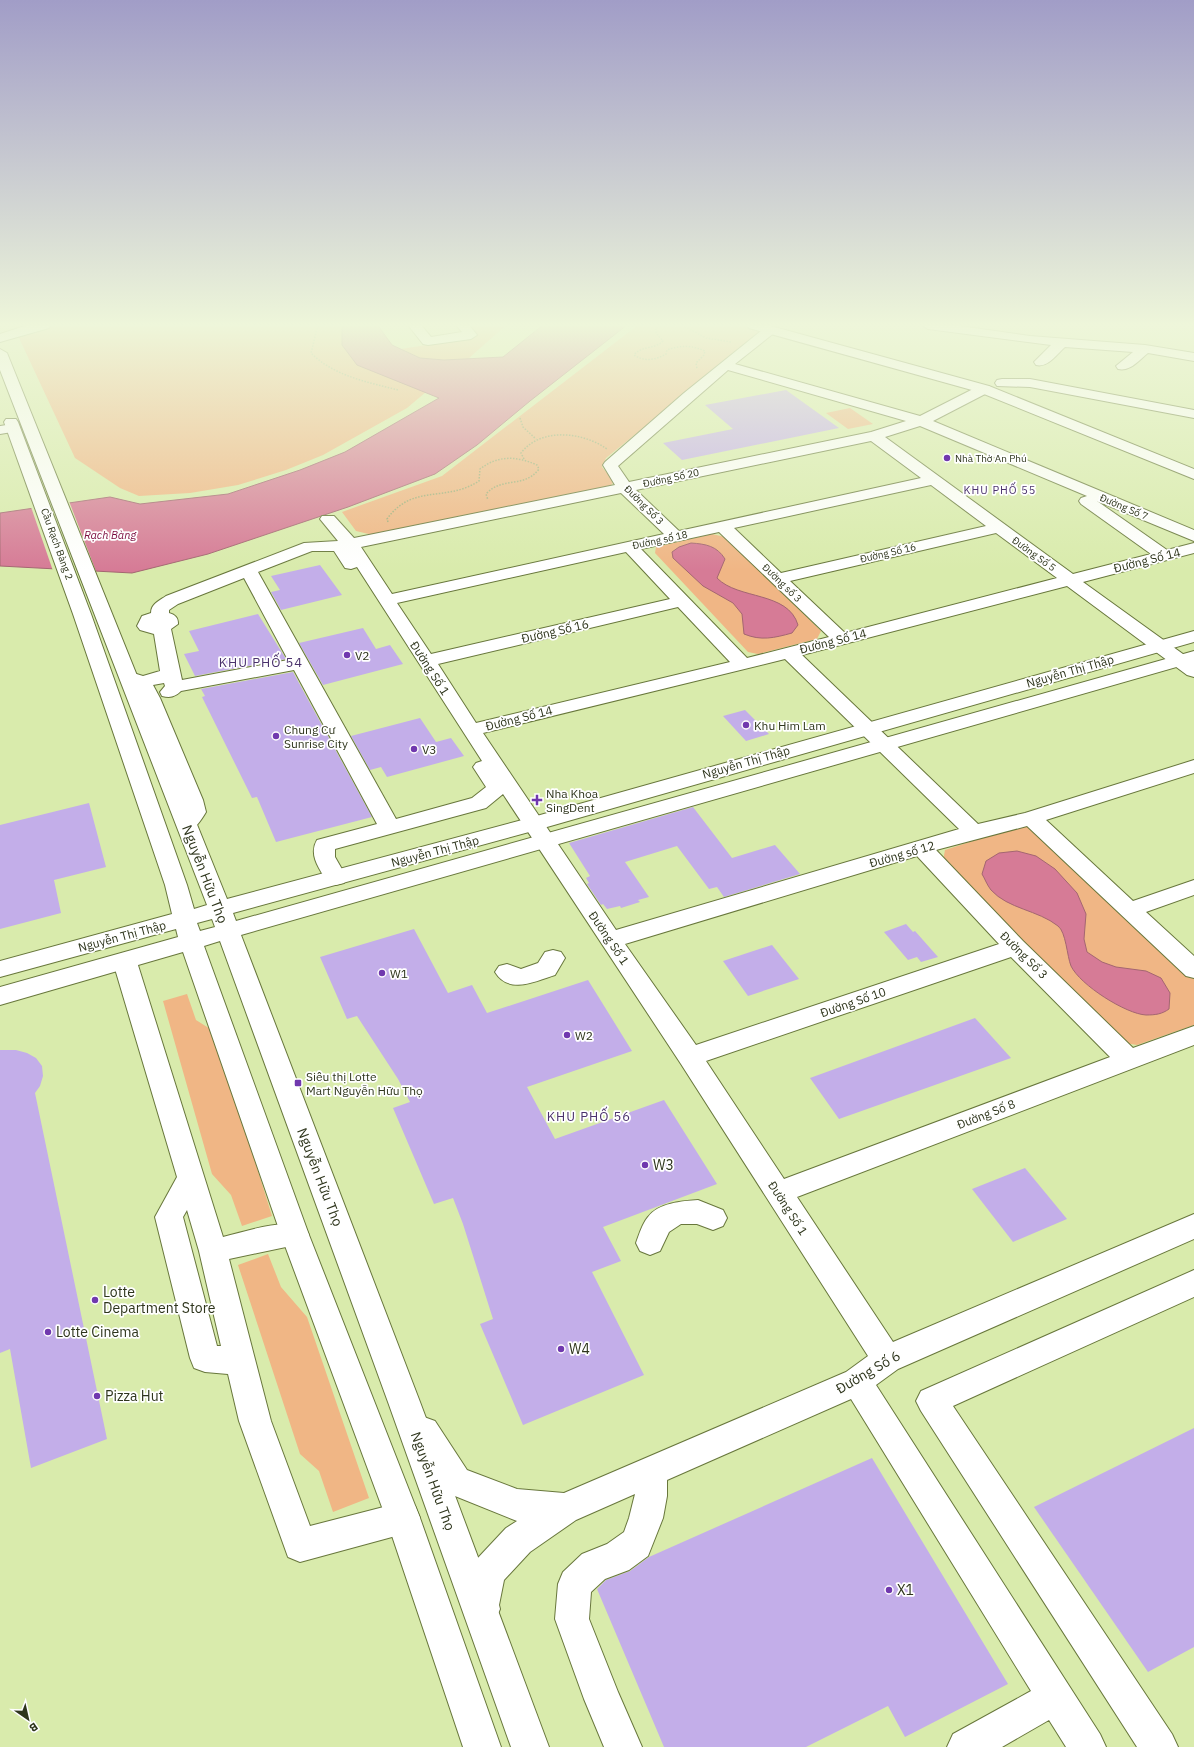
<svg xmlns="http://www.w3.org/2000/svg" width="1194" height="1747" viewBox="0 0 1194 1747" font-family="'IBM Plex Sans',sans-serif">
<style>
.green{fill:#f0b685}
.water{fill:#d67b96;stroke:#a46671}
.pier{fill:#d9ebac}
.building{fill:#c3aee9}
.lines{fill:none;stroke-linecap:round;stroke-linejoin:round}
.minor-casing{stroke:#68773c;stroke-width:2}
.major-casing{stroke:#68773c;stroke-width:2}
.path{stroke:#9eac7a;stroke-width:1.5;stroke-dasharray:1.5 1.5;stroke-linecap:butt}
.minor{fill:#fff;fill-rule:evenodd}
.major{fill:#fff;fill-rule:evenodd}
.poi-dot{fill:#7038ae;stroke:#fff;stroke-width:1.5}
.labels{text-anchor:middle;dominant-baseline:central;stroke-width:3.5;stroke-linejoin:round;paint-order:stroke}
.far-poi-label{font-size:10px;fill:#2e351c;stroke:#fff;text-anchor:start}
.far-street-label{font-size:10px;fill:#2e351c;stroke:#fff}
.far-neighbourhood-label{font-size:11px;letter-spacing:1px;fill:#4a316c;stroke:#fff}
.far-water-label{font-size:11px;font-style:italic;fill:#7a0a3d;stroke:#fff}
.street-label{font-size:12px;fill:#2e351c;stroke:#fff}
.poi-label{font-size:12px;fill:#2e351c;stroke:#fff;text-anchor:start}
.neighbourhood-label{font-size:13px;letter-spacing:1px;fill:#4a316c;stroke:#fff}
.near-street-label{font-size:14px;fill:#2e351c;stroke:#fff}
.near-poi-label{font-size:14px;fill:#2e351c;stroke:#fff;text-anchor:start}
</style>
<rect width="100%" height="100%" fill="#d9ebac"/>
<g class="green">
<polygon points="13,325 342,325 342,345 403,383 426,392 407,408 323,455 286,470 238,485 190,493 139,496 120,488 75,458"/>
<polygon points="465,325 506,325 468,359 444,360 420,358 401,349 476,337"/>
<polygon points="638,325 747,325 759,329 761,333 606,458 602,467 612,479 613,483 609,487 373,535 356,531 342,512 442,476"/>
<polygon points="850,408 873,424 848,429 826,413"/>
<polygon points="712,534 725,537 821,631 817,639 758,654 748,652 655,553 656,547"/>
<polygon points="1022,825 1040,832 1194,978 1194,1025 1137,1045 1119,1042 943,861 945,850"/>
<polygon points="187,994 196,1020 215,1032 272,1216 242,1226 231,1195 212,1174 163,1001"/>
<polygon points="268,1254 281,1287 307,1317 369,1498 333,1512 319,1471 300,1454 238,1265"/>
</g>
<g class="water">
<polygon points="342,325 379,325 379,327 392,345 420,358 444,360 503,357 543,325 627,325 530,401 477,445 435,474 348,507 208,554 132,573 0,566 0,513 110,497 140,504 228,494 300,470 345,452 439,398 357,365 342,345"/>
<path d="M 691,543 C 706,544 717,546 725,559 L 717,578 C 738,600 788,591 798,625 L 792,633 C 774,638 761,641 744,634 L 742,614 L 733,603 L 703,586 L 673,558 L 672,552 L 679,547 Z"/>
<path d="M 1017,851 L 1036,856 L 1055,869 L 1077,893 L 1086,914 L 1084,939 L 1087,952 L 1102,962 L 1116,967 L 1146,971 L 1161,978 L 1170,993 L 1169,1009 C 1162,1014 1156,1015 1146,1015 C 1126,1014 1080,985 1071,966 C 1067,956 1066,932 1058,926 C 1038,910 1008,909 991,890 C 987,885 985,879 982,874 L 986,861 L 999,853 Z"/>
</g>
<polygon class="pier" points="69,501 97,574 53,571 31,507"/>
<g class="building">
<polygon points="786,390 839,428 682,460 663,443 733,429 705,405"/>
<polygon points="320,565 342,595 281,610 271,592 280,590 271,576"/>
<polygon points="258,614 286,659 195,676 184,654 199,651 189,631"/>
<polygon points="363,628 376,649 390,645 403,664 323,685 299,643"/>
<polygon points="293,672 372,817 276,842 257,797 252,798 202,697 205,696 201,689"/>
<polygon points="745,710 769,734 746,741 723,716"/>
<polygon points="420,718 436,742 451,738 464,756 387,777 381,767 370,770 351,736"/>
<polygon points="89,803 106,867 54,880 61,913 0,929 0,825"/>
<polygon points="693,807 732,858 775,845 800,874 724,897 717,887 709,889 677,846 625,862 649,897 638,900 640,902 621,908 620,906 607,909 603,904 601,905 587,884 589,883 586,878 590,876 569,843"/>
<polygon points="906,924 913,932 915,931 938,957 921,962 917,957 908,960 884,932"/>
<polygon points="414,929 448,993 472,985 487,1013 588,980 632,1051 527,1087 555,1139 664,1100 717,1184 603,1227 621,1261 592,1272 644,1375 523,1425 480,1324 493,1319 463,1224 453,1198 434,1204 393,1108 410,1102 398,1079 357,1016 347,1019 320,957"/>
<polygon points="772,945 799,979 748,996 723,961"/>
<polygon points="975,1018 1011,1058 839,1119 810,1078"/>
<polygon points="0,1050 16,1050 27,1053 36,1058 42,1066 43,1076 40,1086 35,1093 107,1439 31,1468 10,1349 0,1353"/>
<polygon points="1025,1168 1067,1219 1013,1242 972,1189"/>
<polygon points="1194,1428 1194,1647 1148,1672 1034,1507"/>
<polygon points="872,1458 1008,1684 905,1737 888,1706 806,1747 664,1747 597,1589 606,1580 630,1571 649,1557"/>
</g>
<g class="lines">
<defs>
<g id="minor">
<polygon points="28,325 51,325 49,328 0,342 0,334"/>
<polygon points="408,325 421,325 431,337 462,332 456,325 469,325 477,335 471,339 428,345 423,344"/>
<path d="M 922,325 L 953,325 L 1030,336 L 1145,345 L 1194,353 L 1194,361 L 1148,353 C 1139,360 1130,372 1118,369 L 1116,366 L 1133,352 L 1065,347 C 1057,354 1048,368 1036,365 L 1034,362 L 1051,345 L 928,329 Z"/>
<path d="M 770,326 L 776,330 L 774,333 L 735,364 L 920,416 L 979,386 L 989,386 L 991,389 L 989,392 L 933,421 L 1194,530 L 1194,541 L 1097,501 L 1167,550 L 1194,543 L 1194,553 L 1083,582 L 1194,662 L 1194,677 L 1187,675 L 1067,586 L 802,655 L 978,824 L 1025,813 L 1194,760 L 1194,773 L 1046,820 L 1133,901 L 1194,880 L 1194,895 L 1146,912 L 1194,956 L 1194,978 L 1186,976 L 1027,826 L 936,850 L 1023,941 L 1133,1048 L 1194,1026 L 1194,1045 L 797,1197 L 893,1342 L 1194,1214 L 1194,1239 L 898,1369 L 876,1385 L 1100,1734 L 1106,1747 L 1066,1747 L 1049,1720 L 1002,1747 L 947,1747 L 953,1734 L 1031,1691 L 851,1399 L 667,1480 L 667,1496 L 663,1518 L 648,1556 L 629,1570 L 605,1579 L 591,1592 L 589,1619 L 618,1692 L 642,1747 L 604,1747 L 584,1699 L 555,1619 L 558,1584 L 563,1572 L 582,1554 L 607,1544 L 624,1532 L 629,1518 L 635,1494 L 576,1520 L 530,1552 L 504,1580 L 499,1605 L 500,1609 L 495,1621 L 483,1626 L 471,1621 L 465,1605 L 471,1572 L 476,1560 L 506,1528 L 517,1521 L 445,1492 L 413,1443 L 408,1432 L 413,1421 L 424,1417 L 435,1421 L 467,1470 L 517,1489 L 564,1493 L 846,1372 L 868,1356 L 681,1064 L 503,794 L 486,808 L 335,849 L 335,857 L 347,878 L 344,883 L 336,885 L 328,883 C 320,870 308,855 317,840 L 377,824 L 294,670 L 181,691 C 175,697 170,698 162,696 L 160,692 L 165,686 L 164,683 L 153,685 L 160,698 L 203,800 L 206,812 C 199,823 194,833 180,829 L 176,824 L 185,812 L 183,800 L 142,698 L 136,689 L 125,688 L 121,678 L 123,674 L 130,672 L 143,676 L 160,671 L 154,634 L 140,630 L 137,626 L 142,616 L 151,613 C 151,604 159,601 166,596 L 304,543 L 338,541 L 320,519 L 322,516 L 334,516 L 354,538 L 615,485 L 603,465 L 605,462 L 684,393 L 766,327 ZM 728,370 L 906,421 L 871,432 L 629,482 L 618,466 ZM 920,426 L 1087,496 L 1081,498 L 1079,501 L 1081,504 L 1151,554 L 1073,574 L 885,437 ZM 871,441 L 921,478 L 679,531 L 636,490 ZM 931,485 L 986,526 L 781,573 L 734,528 ZM 621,493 L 664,534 L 392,594 L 361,547 ZM 719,532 L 829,637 L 747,658 L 641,549 ZM 996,533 L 1057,578 L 845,633 L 790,581 ZM 312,551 L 334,551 L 345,568 L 351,569 L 357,567 L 482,761 L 476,763 L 473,767 L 486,787 L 472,798 L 396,819 L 258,572 ZM 626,552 L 670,599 L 431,654 L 397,603 ZM 244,578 L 288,660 L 182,680 L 171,629 L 178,624 C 178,617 175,615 169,613 L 169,610 L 178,604 ZM 678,607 L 730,662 L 476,723 L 438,664 ZM 785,659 L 959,829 L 616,930 L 483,733 ZM 917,856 L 999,944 L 696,1045 L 625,944 ZM 1011,957 L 1110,1057 L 784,1179 L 706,1061 Z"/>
<polygon points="1002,379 1030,379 1194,410 1194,418 1030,387 997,386 995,383 997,380"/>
<polygon points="13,424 18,425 20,428 18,431 0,434 0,426"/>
<path d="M 553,950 L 561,952 L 565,958 L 555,975 C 536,981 509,995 495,972 L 499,966 L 507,964 L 521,969 L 538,963 L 545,952 Z"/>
<path d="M 125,954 L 133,956 L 137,962 L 223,1237 C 246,1231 282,1219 305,1227 L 309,1235 L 305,1243 L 229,1259 L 271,1421 L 310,1526 L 403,1502 L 415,1506 L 420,1518 L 415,1530 L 403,1534 L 300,1562 L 288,1557 L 239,1421 L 228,1374 L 205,1372 L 194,1368 L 190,1358 L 155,1217 L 177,1177 L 113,962 L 117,956 ZM 187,1210 L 199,1251 L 221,1346 L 217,1346 L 183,1217 Z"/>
<path d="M 698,1200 L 723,1210 L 727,1218 L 723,1226 L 713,1230 L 697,1224 L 681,1224 L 669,1232 L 660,1251 L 650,1255 L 640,1251 L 636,1243 C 639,1235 642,1224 648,1217 C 658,1203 682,1201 698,1200 Z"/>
<polygon points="1194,1270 1194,1297 953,1406 1172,1734 1178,1747 1137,1747 921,1411 916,1401 921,1391"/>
</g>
<g id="major">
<polygon points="747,325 767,325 989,386 1194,469 1194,479 979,392 749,328"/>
<path d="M 0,349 L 7,353 L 227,899 L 526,819 L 1194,631 L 1194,642 L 540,829 L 233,913 L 236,921 L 1194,651 L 1194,662 L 241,935 L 420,1402 L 549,1747 L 511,1747 L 388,1402 L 220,941 L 204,946 L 309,1235 L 420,1518 L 501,1747 L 463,1747 L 386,1518 L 281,1235 L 183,952 L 0,1005 L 0,987 L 178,937 L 176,929 L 0,977 L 0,961 L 172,914 L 165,885 L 73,614 L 4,422 L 6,419 L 16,419 L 18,422 L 91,614 L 187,885 L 194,909 L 207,905 L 0,370 ZM 212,919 L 215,927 L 200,931 L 197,923 Z"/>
</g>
</defs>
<use href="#minor" class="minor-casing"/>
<use href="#major" class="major-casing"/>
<g class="path">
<path d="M 318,325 L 311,353 C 334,376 367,382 398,390"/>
<path d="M 667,325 L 656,328 L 656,333 L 663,341 C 654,350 642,345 634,355 C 644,362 656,360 666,354 L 667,350 C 680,345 692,345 705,351 L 704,355 L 696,363 L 697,369"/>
<polyline points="682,325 706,338 731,342"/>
<polyline points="520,418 523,427 536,439"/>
<path d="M 524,459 L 521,453 C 541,427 583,432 607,449"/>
<path d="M 388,522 L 387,519 C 413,483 445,503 479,481 L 480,469 C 498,455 517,456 537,465 L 539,469 C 524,489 502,476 486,494 L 488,500"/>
</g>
<use href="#minor" class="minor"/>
<use href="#major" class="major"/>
</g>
<linearGradient id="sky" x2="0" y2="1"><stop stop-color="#a19dc7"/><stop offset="0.57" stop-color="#eef6da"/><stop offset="1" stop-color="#eef6da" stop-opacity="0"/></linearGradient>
<rect width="1194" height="570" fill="url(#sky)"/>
<g class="poi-dot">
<circle cx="947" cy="458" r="4"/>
<circle cx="347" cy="655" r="4"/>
<circle cx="746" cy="725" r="4"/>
<circle cx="276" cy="736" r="4"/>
<circle cx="414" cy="749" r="4"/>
<path d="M535 794h4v4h4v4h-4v4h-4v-4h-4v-4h4z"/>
<circle cx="382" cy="973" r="4"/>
<circle cx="567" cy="1035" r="4"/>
<rect x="294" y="1079" width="8" height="8" rx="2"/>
<circle cx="645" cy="1165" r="4"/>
<circle cx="95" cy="1300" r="4"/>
<circle cx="48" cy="1332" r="4"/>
<circle cx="561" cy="1349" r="4"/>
<circle cx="97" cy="1396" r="4"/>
<circle cx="889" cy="1590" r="4"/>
</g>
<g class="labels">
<g class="far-poi-label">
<text x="955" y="458">Nhà Thờ An Phú</text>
</g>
<g class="far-street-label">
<text transform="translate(671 478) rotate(-12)">Đường Số 20</text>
<text transform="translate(644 505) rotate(45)">Đường Số 3</text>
<text transform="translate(1124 507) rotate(23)">Đường Số 7</text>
<text transform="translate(660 540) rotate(-12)">Đường số 18</text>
<text transform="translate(57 544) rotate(70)">Cầu Rạch Bàng 2</text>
<text transform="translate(888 553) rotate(-13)">Đường Số 16</text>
<text transform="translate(1034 554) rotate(36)">Đường Số 5</text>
<text transform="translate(782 583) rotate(44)">Đường số 3</text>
</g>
<g class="far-neighbourhood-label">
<text x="1000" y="490">KHU PHỐ 55</text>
</g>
<g class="far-water-label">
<text x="110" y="535">Rạch Bàng</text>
</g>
<g class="street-label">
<text transform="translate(1147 560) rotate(-14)">Đường Số 14</text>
<text transform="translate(555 631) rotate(-13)">Đường Số 16</text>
<text transform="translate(833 641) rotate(-14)">Đường Số 14</text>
<text transform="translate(430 668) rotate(57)">Đường Số 1</text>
<text transform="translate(1070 671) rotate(-16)">Nguyễn Thị Thập</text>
<text transform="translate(519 718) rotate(-14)">Đường Số 14</text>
<text transform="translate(746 762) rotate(-16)">Nguyễn Thị Thập</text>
<text transform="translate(435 851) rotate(-15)">Nguyễn Thị Thập</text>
<text transform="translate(902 854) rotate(-16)">Đường số 12</text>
<text transform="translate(122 936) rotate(-15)">Nguyễn Thị Thập</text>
<text transform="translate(609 938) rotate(56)">Đường Số 1</text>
<text transform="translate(1024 955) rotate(45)">Đường Số 3</text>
<text transform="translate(853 1002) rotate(-19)">Đường Số 10</text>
<text transform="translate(986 1114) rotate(-21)">Đường Số 8</text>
<text transform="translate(788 1208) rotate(57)">Đường Số 1</text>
</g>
<g class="poi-label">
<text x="355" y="655">V2</text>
<text x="754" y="725">Khu Him Lam</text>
<text x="284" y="729">Chung Cư<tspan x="284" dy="14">Sunrise City</tspan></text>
<text x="422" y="749">V3</text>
<text x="546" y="793">Nha Khoa<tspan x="546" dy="14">SingDent</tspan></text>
<text x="390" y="973">W1</text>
<text x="575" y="1035">W2</text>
<text x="306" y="1076">Siêu thị Lotte<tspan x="306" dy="14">Mart Nguyễn Hữu Thọ</tspan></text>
</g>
<g class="neighbourhood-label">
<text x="261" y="662">KHU PHỐ 54</text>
<text x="589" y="1116">KHU PHỐ 56</text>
</g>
<g class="near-street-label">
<text transform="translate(205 874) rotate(69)">Nguyễn Hữu Thọ</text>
<text transform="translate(320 1177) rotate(69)">Nguyễn Hữu Thọ</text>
<text transform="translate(868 1372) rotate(-30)">Đường Số 6</text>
<text transform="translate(433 1481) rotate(70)">Nguyễn Hữu Thọ</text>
</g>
<g class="near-poi-label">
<text x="653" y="1165">W3</text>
<text x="103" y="1292">Lotte<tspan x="103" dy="16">Department Store</tspan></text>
<text x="56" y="1332">Lotte Cinema</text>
<text x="569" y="1349">W4</text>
<text x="105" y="1396">Pizza Hut</text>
<text x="897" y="1590">X1</text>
</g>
</g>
<g transform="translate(28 1719) rotate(146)" stroke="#ffffff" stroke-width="3" paint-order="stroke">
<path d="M0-3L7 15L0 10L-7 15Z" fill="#2e351c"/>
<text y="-6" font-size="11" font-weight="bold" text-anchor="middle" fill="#2e351c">B</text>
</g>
</svg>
